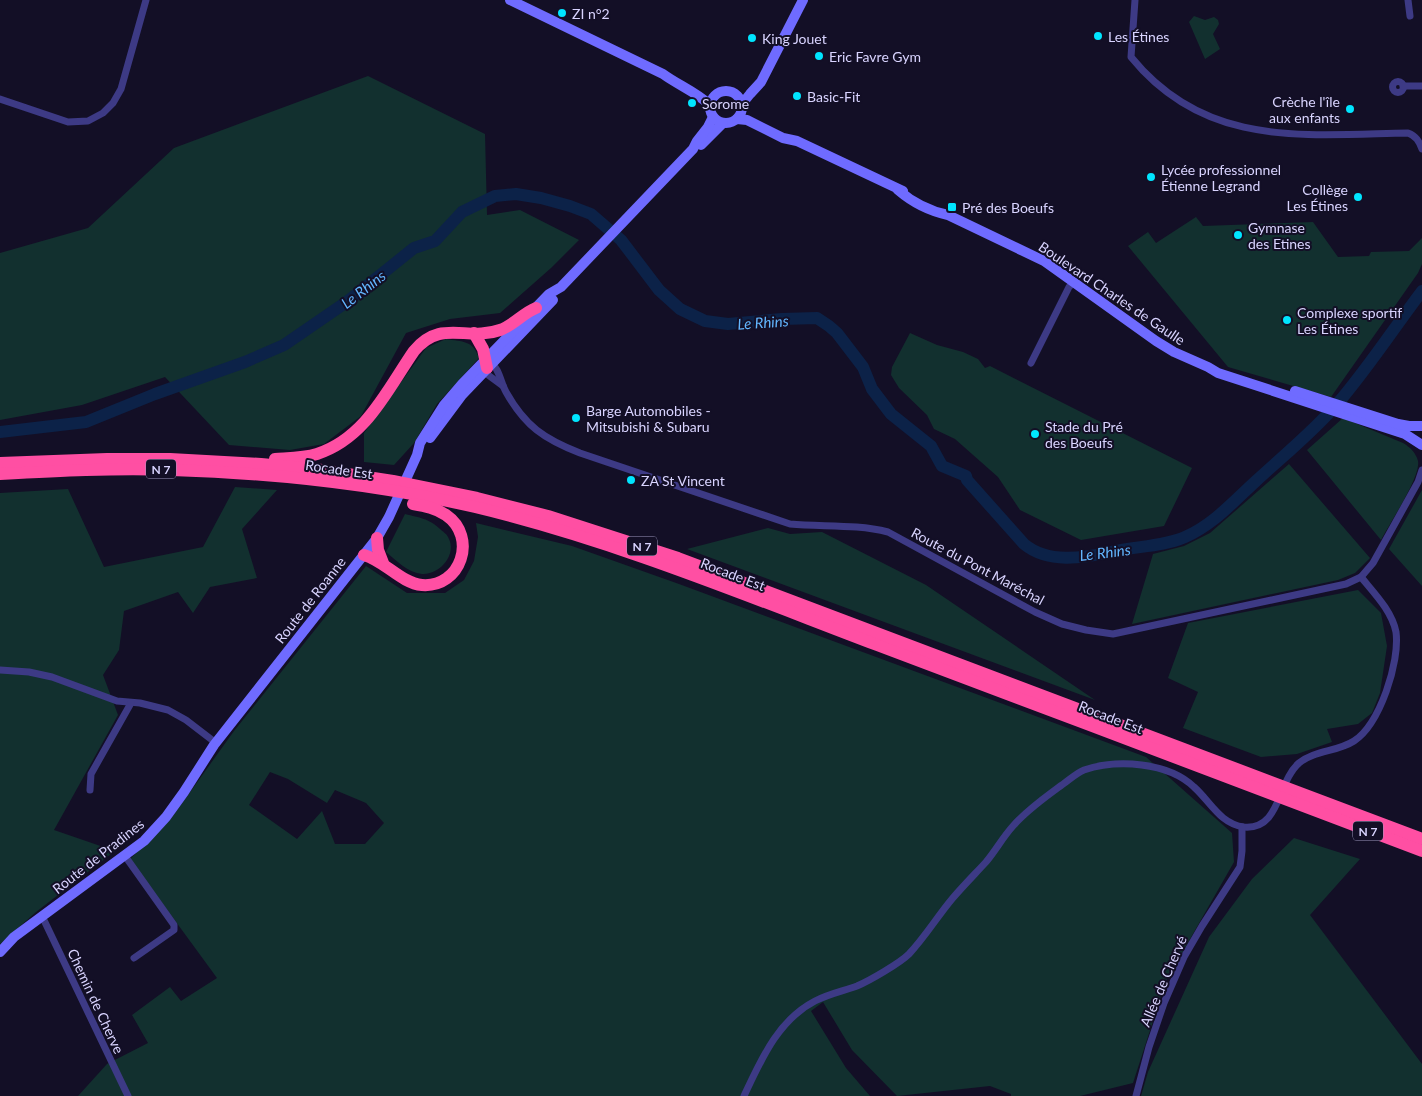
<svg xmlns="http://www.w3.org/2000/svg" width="1422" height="1096" viewBox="0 0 1422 1096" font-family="Lato,sans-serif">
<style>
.green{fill:#12302f;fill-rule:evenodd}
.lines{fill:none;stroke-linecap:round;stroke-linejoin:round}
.river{stroke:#0c2248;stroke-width:12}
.street{stroke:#3d3a85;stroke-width:7}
.secondary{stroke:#6f6bff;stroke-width:10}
.highway{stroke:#ff4fa3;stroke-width:12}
.poi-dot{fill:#00e5ff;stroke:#130f26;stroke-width:2}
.labels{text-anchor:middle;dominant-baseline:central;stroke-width:4;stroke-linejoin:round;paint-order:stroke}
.shield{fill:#130f26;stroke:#9e99be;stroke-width:1}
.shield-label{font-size:12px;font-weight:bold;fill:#d9d4ff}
.poi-label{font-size:14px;fill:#d9d4ff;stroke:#130f26;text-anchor:start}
.street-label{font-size:14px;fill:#d9d4ff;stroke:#130f26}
.water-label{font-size:15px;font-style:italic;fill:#62b6ff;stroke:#130f26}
</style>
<rect width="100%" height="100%" fill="#130f26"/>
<g class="green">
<polygon points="1194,16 1205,20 1214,17 1218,20 1219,24 1213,34 1220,49 1205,59 1189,22"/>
<polygon points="368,76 485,134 487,215 520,210 579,240 551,268 500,313 450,319 406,333 361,416 324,444 290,450 229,445 165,377 82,405 0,420 0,253 88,228 174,148"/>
<polygon points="1196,217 1203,226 1313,222 1338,257 1369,256 1371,252 1409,251 1422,238 1422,264 1418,273 1331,397 1228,367 1128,246 1148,232 1156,243"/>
<polygon points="910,333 937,345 963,352 978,359 985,368 990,366 1192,468 1164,526 1081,540 1020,510 998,477 955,439 934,429 927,415 899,388 891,375 892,367"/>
<path d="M 446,339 C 463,342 473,340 479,358 L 437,404 L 414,443 L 394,465 L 364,462 L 364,433 L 426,348 Z"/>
<path d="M 1343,418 L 1403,443 C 1410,447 1416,453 1418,461 C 1421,477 1389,524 1381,540 L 1307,450 Z"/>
<polygon points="1289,464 1370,558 1355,573 1338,580 1132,624 1153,554 1184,546 1210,533"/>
<polygon points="235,487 277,490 242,529 257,578 210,587 193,613 178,592 124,611 119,650 103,675 118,715 54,830 115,851 36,912 0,944 0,493 68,489 104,567 203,547"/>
<polygon points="1422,490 1422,586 1389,549"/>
<path d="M 405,514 C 420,518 428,518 440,529 C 442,531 447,534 448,537 C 458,554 440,575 422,574 C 408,573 396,560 386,552 Z"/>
<path d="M 476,523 L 572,546 L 679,584 L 1146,757 L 1232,833 L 1234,862 L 1166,981 L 1133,1083 L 1080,1096 L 1011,1096 L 1011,1094 L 990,1086 L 897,1096 L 852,1050 L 823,1002 L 811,1011 L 846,1068 L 870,1096 L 78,1096 L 107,1064 L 148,1043 L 132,1015 L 170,987 L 181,1001 L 217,978 L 130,859 L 170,820 L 234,731 L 366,566 L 407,593 L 445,593 L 464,580 L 474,561 L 478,537 ZM 270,772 L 288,779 L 327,803 L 335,790 L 366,803 L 384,823 L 365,844 L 335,844 L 322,811 L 297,839 L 249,805 Z"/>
<polygon points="768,528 790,534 822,532 926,585 1095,700 687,549"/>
<polygon points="1358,590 1381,613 1387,646 1380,693 1372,713 1358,724 1327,729 1332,742 1297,754 1261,757 1183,728 1198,692 1168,678 1188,623"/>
<polygon points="1294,838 1360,859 1310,915 1422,1064 1422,1096 1141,1096 1148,1072 1209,937 1252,879"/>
</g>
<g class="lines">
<path class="river" d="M 0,432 L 86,422 L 155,394 L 245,362 L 284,345 L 348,301 L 414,248 L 435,241 L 462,212 L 495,196 L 516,194 L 541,198 L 570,206 L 591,214 L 621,240 L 659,290 L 680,309 L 705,321 L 728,324 L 782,319 L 817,318 L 829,326 L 837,333 L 863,367 L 872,389 L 891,414 L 931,446 L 942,466 L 966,476 L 967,480 L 1024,544 C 1048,564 1083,558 1111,552 C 1135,546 1162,547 1185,537 C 1213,525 1234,501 1256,481 C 1283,456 1314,431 1338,403 C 1368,368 1394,328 1422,291"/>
<g class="street">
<path d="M 1135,0 L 1131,57 C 1205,148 1302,135 1408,133 C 1416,136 1419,141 1422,149"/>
<polyline points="1408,0 1410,16"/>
<circle cx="1398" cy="87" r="5.5"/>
<polyline points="1403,86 1422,86"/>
<polyline points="0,99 68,122 88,121 103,113 113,103 121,89 146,0"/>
<path d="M 490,361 C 500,370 500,381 506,392 C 525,426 544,439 580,453 L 790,524 C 823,527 856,524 888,532 L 1035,612 L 1062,624 L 1086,630 L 1113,634 L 1346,584 L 1361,577 L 1373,563 L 1418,482 L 1422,470"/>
<polyline points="1031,363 1069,287 1074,282"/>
<polyline points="483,370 484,372 503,386"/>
<polyline points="0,670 29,672 52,677 117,701 140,703 168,710 186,720 216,743"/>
<polyline points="90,790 91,774 131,703"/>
<polyline points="125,856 174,925 174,930 134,958"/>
<polyline points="42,916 128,1096"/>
<path d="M 744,1096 C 761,1060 778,1020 815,1001 C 828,994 843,991 857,986 C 869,981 900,963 909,954 C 925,937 937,917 952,899 C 963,886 975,874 986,862 C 996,850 1003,837 1013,826 C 1027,810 1043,799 1059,787 C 1067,782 1076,773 1084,770 C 1117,759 1168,762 1194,787 C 1210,801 1220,824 1244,827 C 1281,830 1277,782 1299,763 C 1315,750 1337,752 1354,741 C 1380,724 1400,662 1396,632 C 1392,611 1374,593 1361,577"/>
<polyline points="1136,1096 1149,1047 1164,1003 1184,957 1202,926 1240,867 1242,851 1242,827"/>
</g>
<g class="secondary">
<path d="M 510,0 L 663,74 C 678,85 696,92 710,105"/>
<circle cx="726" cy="107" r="16"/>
<polyline points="742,104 750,94 761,82 803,0"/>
<polyline points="737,119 747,120 783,138 797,141 903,191"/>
<polyline points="701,145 723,123"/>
<path d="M 898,190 C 912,202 929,211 948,215 L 1044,261 L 1156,341 L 1174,352 L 1208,367 L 1218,373 L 1405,434 L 1422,445"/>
<polyline points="1295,391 1398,424 1409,426 1422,426"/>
<polyline points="430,438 462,395 553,300"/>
<polyline points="0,952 14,937 144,841 166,817 184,792 214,745 377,538 389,517 417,455 420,443 444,405 462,384 549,294 561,287 693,149 697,141 708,127 713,117"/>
</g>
<g class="highway">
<polyline points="474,333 483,349 487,368"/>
<path d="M 275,459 C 289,458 304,458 317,454 C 366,438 387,390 414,351 C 441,318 467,342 500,330 C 514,325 523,313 536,308"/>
<polyline points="0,463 107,459 170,459 261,464 315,469 393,481 477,498 548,516 678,558 1422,839"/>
<path d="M 0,474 C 57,471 114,468 172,470 C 273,473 376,484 475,507 C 613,540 745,595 877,645 C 1059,713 1240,782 1422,851"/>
<polyline points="377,538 378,550 383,563"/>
<path d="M 364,555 C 385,561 401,583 422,585 C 461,588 478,537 446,515 C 436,508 425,506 413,504"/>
</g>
</g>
<g class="poi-dot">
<circle cx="562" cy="13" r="5"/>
<circle cx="1098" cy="36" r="5"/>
<circle cx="752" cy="38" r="5"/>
<circle cx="819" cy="56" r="5"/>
<circle cx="797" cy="96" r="5"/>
<circle cx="692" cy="103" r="5"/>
<circle cx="1350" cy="109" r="5"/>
<circle cx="1151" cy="177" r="5"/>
<circle cx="1358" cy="197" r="5"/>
<rect x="947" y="202" width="10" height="10" rx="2.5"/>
<circle cx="1238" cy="235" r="5"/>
<circle cx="1287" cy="320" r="5"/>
<circle cx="576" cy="418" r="5"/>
<circle cx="1035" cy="434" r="5"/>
<circle cx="631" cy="480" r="5"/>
</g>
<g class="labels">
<g class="shield">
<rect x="146" y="459.5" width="30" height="19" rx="4"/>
<rect x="627" y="536.5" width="30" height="19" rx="4"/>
<rect x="1353" y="821.5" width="30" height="19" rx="4"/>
</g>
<g class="shield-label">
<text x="161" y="469">N 7</text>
<text x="642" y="546">N 7</text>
<text x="1368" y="831">N 7</text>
</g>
<g class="poi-label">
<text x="572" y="13">ZI n°2</text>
<text x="1108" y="36">Les Étines</text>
<text x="762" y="38">King Jouet</text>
<text x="829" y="56">Eric Favre Gym</text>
<text x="807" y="96">Basic-Fit</text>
<text x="1340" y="101" text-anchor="end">Crèche l'île<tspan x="1340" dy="16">aux enfants</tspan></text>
<text x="702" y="103">Sorome</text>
<text x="1161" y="169">Lycée professionnel<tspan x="1161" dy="16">Étienne Legrand</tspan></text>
<text x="1348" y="189" text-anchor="end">Collège<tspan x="1348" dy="16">Les Étines</tspan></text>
<text x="962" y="207">Pré des Boeufs</text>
<text x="1248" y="227">Gymnase<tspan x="1248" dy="16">des Etines</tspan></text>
<text x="1297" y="312">Complexe sportif<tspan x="1297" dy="16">Les Étines</tspan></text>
<text x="586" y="410">Barge Automobiles -<tspan x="586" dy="16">Mitsubishi &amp; Subaru</tspan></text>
<text x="1045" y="426">Stade du Pré<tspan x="1045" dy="16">des Boeufs</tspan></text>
<text x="641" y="480">ZA St Vincent</text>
</g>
<g class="street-label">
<text transform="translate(1112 293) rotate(34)">Boulevard Charles de Gaulle</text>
<text transform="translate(339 469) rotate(8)">Rocade Est</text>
<text transform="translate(978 566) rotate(28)">Route du Pont Maréchal</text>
<text transform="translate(733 574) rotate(21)">Rocade Est</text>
<text transform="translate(310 600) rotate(-52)">Route de Roanne</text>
<text transform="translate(1111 717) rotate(21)">Rocade Est</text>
<text transform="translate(98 856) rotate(-38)">Route de Pradines</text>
<text transform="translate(1163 981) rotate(-67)">Allée de Chervé</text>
<text transform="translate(96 1001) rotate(65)">Chemin de Cherve</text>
</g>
<g class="water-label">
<text transform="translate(363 289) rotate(-38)">Le Rhins</text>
<text transform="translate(763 322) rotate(-4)">Le Rhins</text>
<text transform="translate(1105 552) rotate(-7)">Le Rhins</text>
</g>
</g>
</svg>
